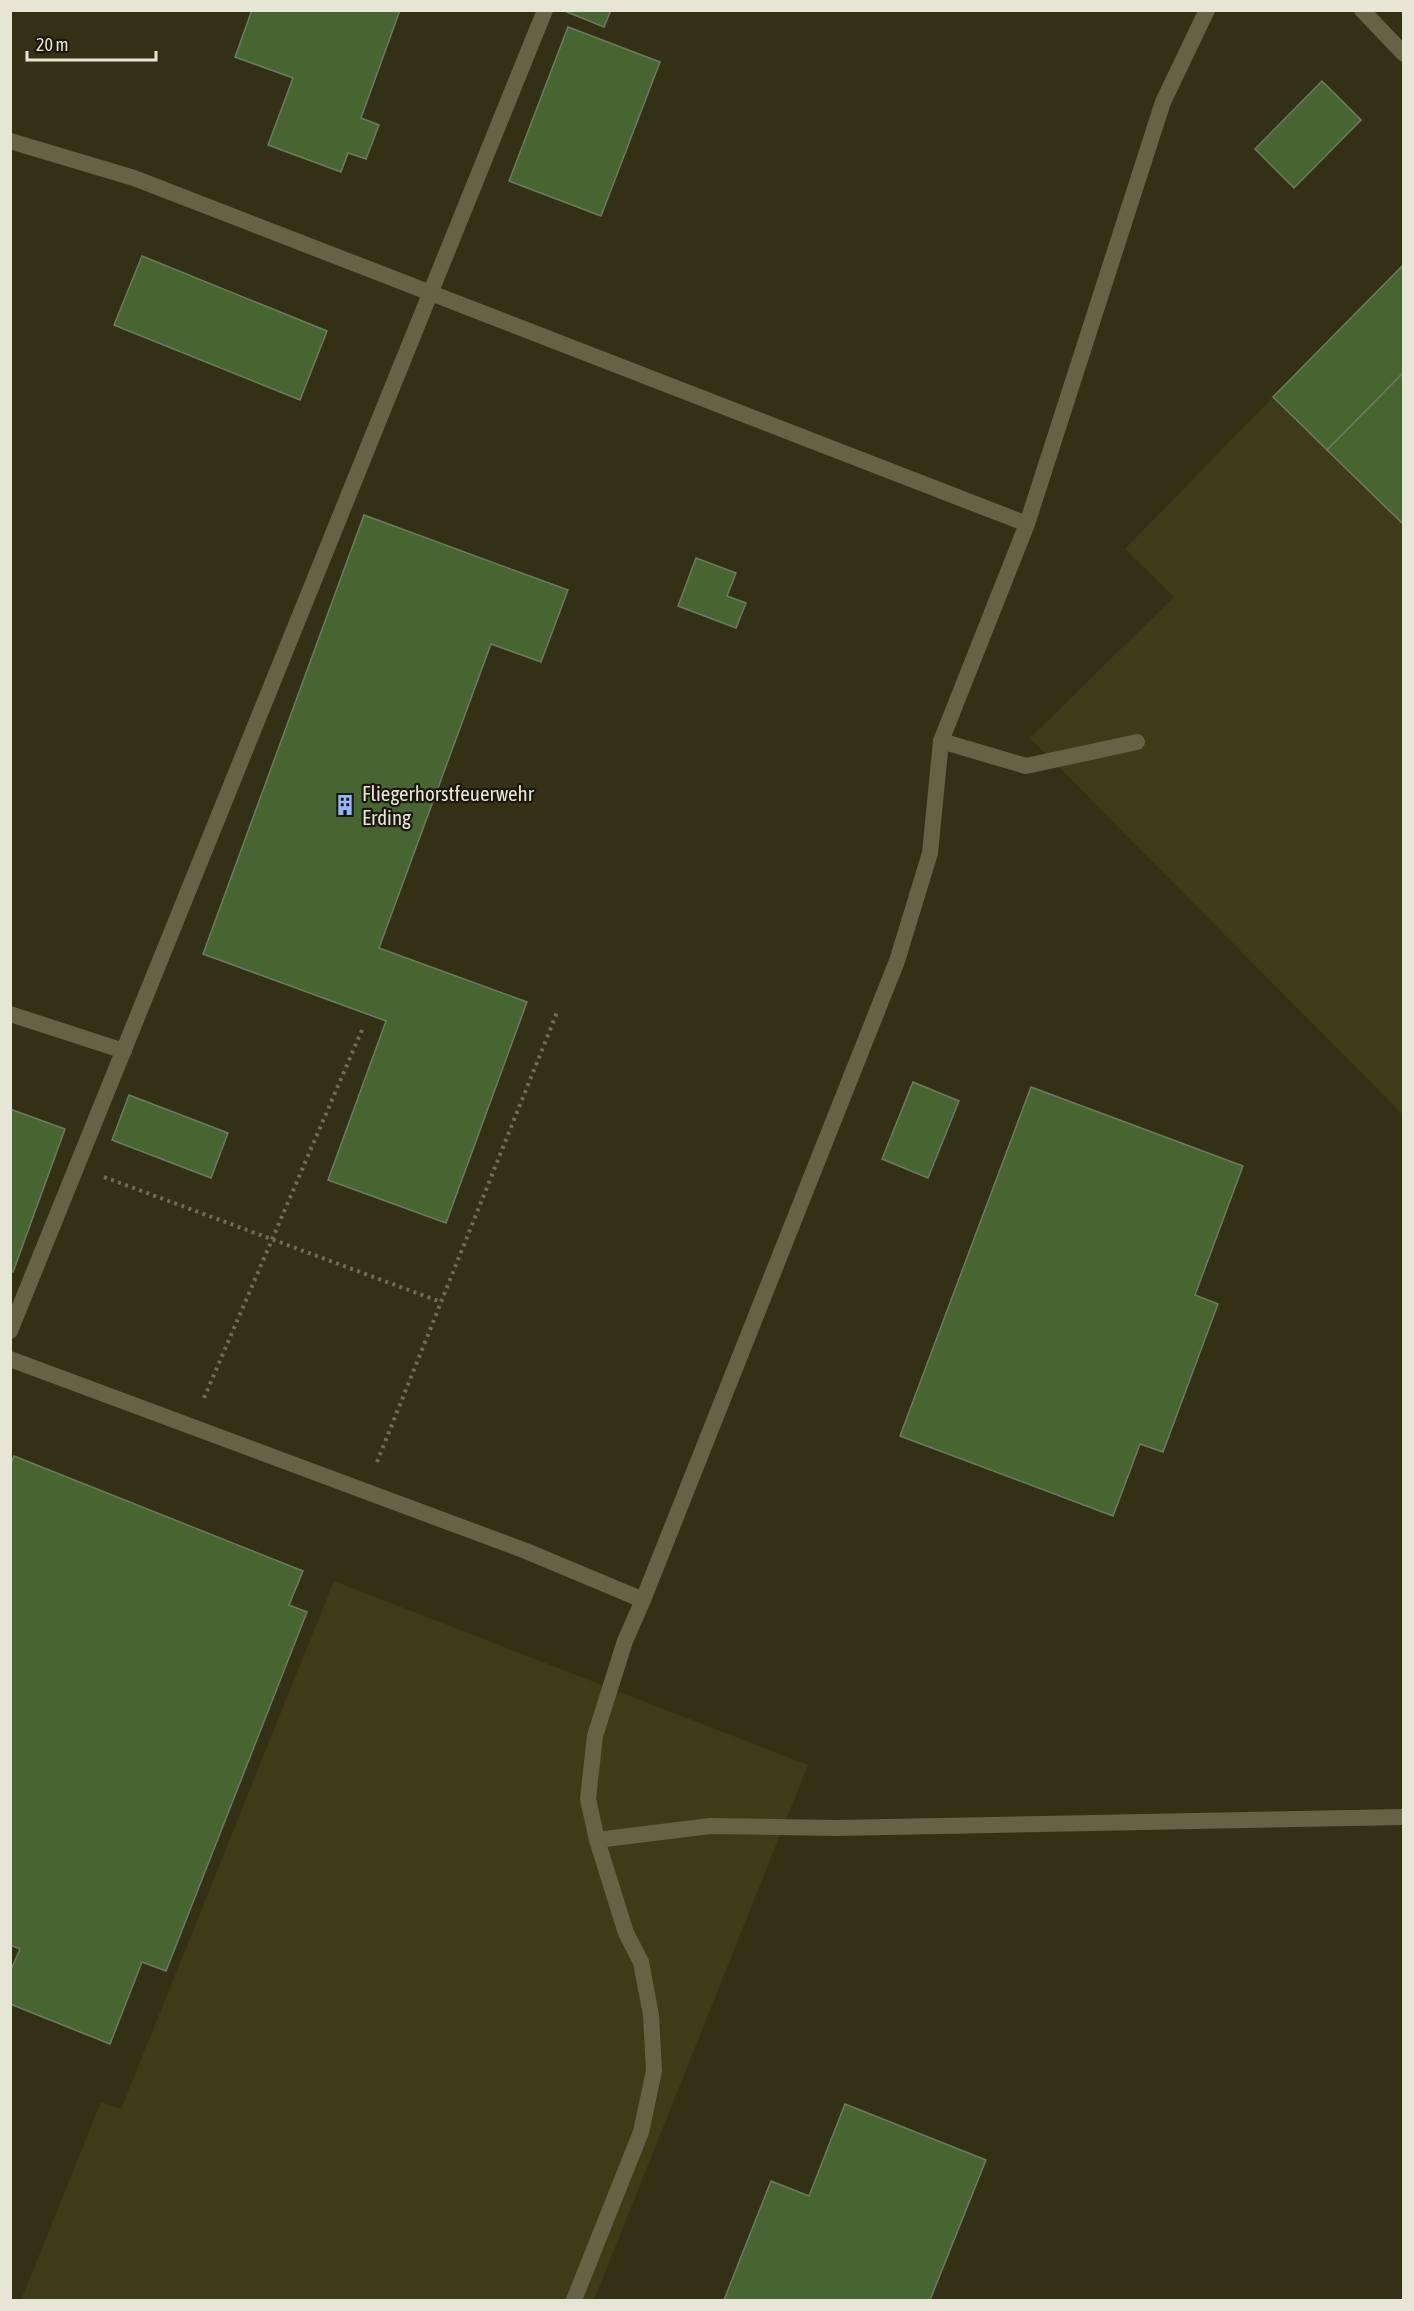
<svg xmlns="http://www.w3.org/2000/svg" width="1414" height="2311" viewBox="0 0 1414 2311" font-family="'Asap Condensed',sans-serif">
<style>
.built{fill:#3f3a18}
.building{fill:#476531;stroke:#6c7b62;stroke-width:1.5}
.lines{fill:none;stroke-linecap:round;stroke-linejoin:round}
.path{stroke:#6f6b55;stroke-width:4;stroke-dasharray:3 4.5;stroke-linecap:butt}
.service{stroke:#666246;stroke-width:16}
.minor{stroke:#666246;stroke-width:16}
.labels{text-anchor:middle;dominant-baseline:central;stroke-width:4.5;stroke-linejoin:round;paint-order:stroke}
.poi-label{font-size:21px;fill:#e7e5d5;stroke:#1a180d;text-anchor:start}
</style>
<rect width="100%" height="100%" fill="#343016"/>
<g class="built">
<polygon points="1273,397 1403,525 1403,1115 1030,738 1174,597 1125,549"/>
<polygon points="334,1581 808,1765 594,2300 21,2300 101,2102 121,2109"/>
</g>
<g class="building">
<polygon points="252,10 400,10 361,118 379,125 366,159 348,153 341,172 268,145 293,78 235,57"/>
<polygon points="562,10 611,10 604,27"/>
<polygon points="568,27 660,62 601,216 509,181"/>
<polygon points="1322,81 1361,120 1294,188 1255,149"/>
<polygon points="142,256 327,331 300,400 114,325"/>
<polygon points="1404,264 1404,372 1327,450 1273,397"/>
<polygon points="1404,372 1404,525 1327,450"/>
<polygon points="364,515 568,590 541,662 491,644 379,948 527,1002 446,1223 328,1180 386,1021 203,954"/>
<polygon points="696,558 736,573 727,596 746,603 736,628 678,606"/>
<polygon points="913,1082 959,1101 928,1178 882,1159"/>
<polygon points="1031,1087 1243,1166 1195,1295 1218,1304 1163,1452 1140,1444 1113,1516 900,1436"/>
<polygon points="129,1095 228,1133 211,1178 112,1140"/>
<polygon points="10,1109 65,1129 13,1272 10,1271"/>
<polygon points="14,1456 303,1571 289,1605 307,1612 166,1971 142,1962 110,2044 10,2004 10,1972 20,1949 10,1945 10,1466"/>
<polygon points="845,2104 986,2160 930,2300 724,2300 771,2181 809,2196"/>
</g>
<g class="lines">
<g class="path">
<polyline points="104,1177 441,1302"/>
<polyline points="204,1398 362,1030"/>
<polyline points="377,1462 558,1010"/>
</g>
<g class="service">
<polyline points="1362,10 1404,54"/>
<polyline points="10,141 134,178 1027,524"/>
<polyline points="941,741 1026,766 1137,742"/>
<polyline points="10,1014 124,1051"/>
<polyline points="10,1331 545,10"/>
<polyline points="10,1359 526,1551 643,1600 897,961 930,853 941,741 1027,524 1163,102 1207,10"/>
<polyline points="625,1641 643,1600"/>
</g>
<g class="minor">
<polyline points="597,1840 588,1799 595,1736 625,1641"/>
<polyline points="574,2300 641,2132 654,2071 651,2015 641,1962 626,1933 597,1840 710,1826 836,1828 1404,1817"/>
</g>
</g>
<defs>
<symbol id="building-bare" viewBox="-9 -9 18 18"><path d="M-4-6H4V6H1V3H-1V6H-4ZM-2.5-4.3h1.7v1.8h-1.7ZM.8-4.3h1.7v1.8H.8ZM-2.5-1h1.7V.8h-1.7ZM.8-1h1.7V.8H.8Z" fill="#94b7fd" stroke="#1a180d" stroke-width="2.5" paint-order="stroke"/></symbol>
</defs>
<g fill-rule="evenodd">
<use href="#building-bare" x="330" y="790" width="30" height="30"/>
</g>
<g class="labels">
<g class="poi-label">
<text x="362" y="793">Fliegerhorstfeuerwehr<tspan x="362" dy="24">Erding</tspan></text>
</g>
</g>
<rect width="1414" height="2311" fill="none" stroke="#e7e5d5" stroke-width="24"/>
<path d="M27 51v9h129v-9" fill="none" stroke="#e7e5d5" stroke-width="3"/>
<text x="36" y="51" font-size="18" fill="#e7e5d5" stroke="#1a180d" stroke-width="4.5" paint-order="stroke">20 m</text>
</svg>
